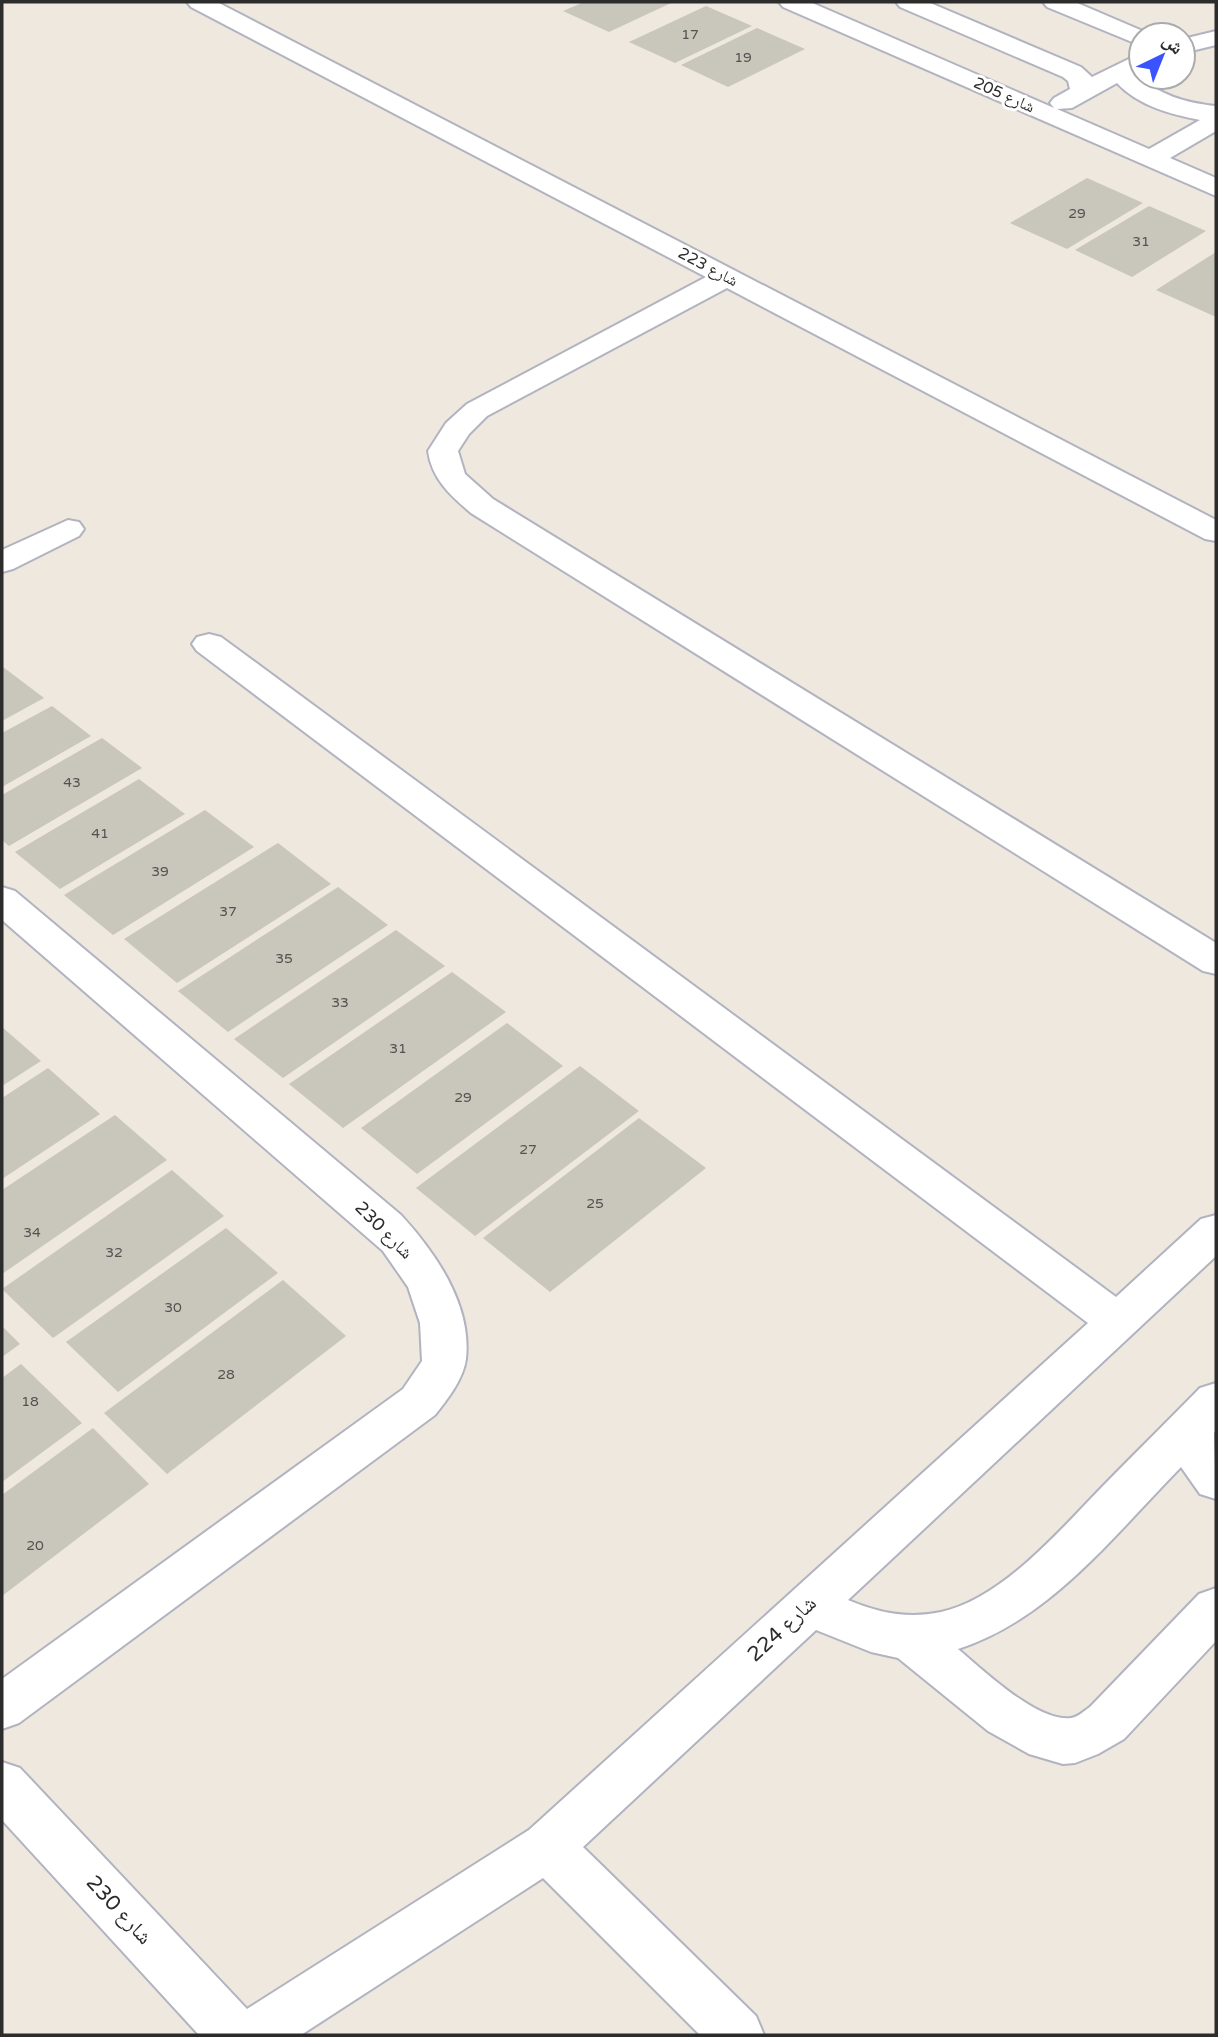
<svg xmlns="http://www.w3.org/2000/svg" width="1218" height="2037" viewBox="0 0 1218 2037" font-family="'Varela Round','Noto Naskh Arabic',sans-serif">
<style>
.building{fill:#c9c6bc}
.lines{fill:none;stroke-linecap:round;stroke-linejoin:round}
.minor-casing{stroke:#b2b3c0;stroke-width:4}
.minor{fill:#fff;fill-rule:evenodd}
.labels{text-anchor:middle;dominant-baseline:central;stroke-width:6;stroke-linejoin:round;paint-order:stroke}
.number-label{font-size:14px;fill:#535250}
.far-street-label{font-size:16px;fill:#2c2c2c;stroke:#fff}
.street-label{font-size:18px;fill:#2c2c2c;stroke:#fff}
.near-street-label{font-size:21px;fill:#2c2c2c;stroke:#fff}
</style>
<rect width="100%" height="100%" fill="#eee8de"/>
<g class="building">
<polygon points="584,2 668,2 671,3 609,32 563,11"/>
<polygon points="706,6 752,26 675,63 629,42"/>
<polygon points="757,28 805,49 728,87 681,65"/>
<polygon points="1087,178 1143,203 1067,249 1010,223"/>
<polygon points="1149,206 1206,231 1132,277 1075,250"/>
<polygon points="1216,252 1216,317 1156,290"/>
<polygon points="3,667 44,698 2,721 2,668"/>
<polygon points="52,706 91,736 2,787 2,733"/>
<polygon points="102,738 142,768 9,846 2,840 2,795"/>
<polygon points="139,779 185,814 60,889 15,852"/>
<polygon points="205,810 254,847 113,935 64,895"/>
<polygon points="278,843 331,884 177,983 124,939"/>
<polygon points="338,887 388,925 228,1032 178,991"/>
<polygon points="396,930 445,966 283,1078 234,1039"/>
<polygon points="452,972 506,1012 343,1128 289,1084"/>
<polygon points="507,1023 563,1066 417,1174 361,1128"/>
<polygon points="2,1027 41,1061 2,1086"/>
<polygon points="580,1066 639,1111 475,1236 416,1188"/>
<polygon points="48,1068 100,1114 2,1179 2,1098"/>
<polygon points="115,1115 167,1160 2,1274 2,1190"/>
<polygon points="639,1118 706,1168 550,1292 483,1238"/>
<polygon points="172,1170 224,1216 53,1338 2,1289"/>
<polygon points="226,1228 278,1273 118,1392 66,1342"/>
<polygon points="283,1280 346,1336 167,1474 104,1413"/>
<polygon points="2,1326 20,1344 2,1357"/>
<polygon points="21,1364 82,1423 2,1482 2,1378"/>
<polygon points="93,1428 149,1484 2,1596 2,1495"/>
</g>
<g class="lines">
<defs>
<g id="minor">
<path d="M 187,2 L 217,2 L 1216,520 L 1216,541 L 1205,539 L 727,288 L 487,416 L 469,434 L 458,451 L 465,474 L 493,499 L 1216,943 L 1216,974 L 1203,971 L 471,513 C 450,495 432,479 428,451 L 446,423 L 467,404 L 706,277 L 191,7 Z"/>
<path d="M 779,2 L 810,2 L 1054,108 L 1050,103 L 1054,98 L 1070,89 L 1068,81 L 1063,77 L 900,7 L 896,2 L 928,2 L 1081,67 L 1092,77 L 1141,53 L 1141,70 L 1135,73 C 1158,95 1186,103 1216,106 L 1216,131 L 1170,158 L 1216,178 L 1216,196 L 783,7 ZM 1117,83 C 1139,106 1170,114 1200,120 L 1149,149 L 1057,109 L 1072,108 Z"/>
<polygon points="1043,2 1075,2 1152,35 1141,35 1141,44 1132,42 1047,7"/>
<polygon points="1216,31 1216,45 1183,53 1183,39"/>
<polygon points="68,520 79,522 84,529 79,536 13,569 2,572 2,550"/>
<path d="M 209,634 L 221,637 L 1116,1297 L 1201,1219 L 1216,1215 L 1216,1256 L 848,1600 C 879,1613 908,1619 941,1612 C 1002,1599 1061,1529 1103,1486 C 1135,1453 1168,1421 1200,1388 L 1216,1383 L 1216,1430 L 1214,1433 L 1216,1499 L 1200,1494 L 1181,1467 C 1114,1535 1051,1619 958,1649 C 982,1669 1038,1723 1071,1718 C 1078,1717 1084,1711 1090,1707 L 1199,1594 L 1216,1588 L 1216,1641 L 1124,1739 L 1098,1754 L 1075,1763 L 1063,1764 L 1029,1754 L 988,1731 L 898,1658 L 871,1652 L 816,1630 L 583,1847 L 756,2016 L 764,2035 L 700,2035 L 543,1878 L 301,2035 L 199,2035 L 2,1820 L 2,1762 L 20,1768 L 247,2009 L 529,1830 L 1088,1323 L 197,651 L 192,644 L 197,637 Z"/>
<path d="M 2,887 L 15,891 L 401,1215 C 435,1252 472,1305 466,1359 C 463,1380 447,1400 435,1415 L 19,1723 L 2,1729 L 2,1679 L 403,1389 L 422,1361 L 420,1323 L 408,1287 L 383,1251 L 2,920 Z"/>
</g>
</defs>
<use href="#minor" class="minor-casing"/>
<use href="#minor" class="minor"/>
</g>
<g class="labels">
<g class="number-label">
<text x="690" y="34">17</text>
<text x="743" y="57">19</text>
<text x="1077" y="213">29</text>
<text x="1141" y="241">31</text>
<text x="72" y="782">43</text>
<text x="100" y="833">41</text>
<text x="160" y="871">39</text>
<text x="228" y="911">37</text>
<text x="284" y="958">35</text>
<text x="340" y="1002">33</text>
<text x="398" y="1048">31</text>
<text x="463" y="1097">29</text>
<text x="528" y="1149">27</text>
<text x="595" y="1203">25</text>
<text x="32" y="1232">34</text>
<text x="114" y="1252">32</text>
<text x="173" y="1307">30</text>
<text x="226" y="1374">28</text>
<text x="30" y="1401">18</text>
<text x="35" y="1545">20</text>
</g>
<g class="far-street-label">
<text transform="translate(1004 95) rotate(24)">شارع 205</text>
<text transform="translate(708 267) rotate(28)">شارع 223</text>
</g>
<g class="street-label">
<text transform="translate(384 1230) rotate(45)">شارع 230</text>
</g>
<g class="near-street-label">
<text transform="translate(782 1629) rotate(-43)">شارع 224</text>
<text transform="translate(119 1910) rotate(47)">شارع 230</text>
</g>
</g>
<rect width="1218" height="2037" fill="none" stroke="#2c2c2c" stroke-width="7"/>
<g transform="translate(1162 56) rotate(43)"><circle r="33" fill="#ffffff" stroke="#ababab" stroke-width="2"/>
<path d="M0-5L12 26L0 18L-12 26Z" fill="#3a53ff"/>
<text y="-10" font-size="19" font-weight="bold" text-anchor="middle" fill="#2c2c2c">ش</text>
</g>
</svg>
